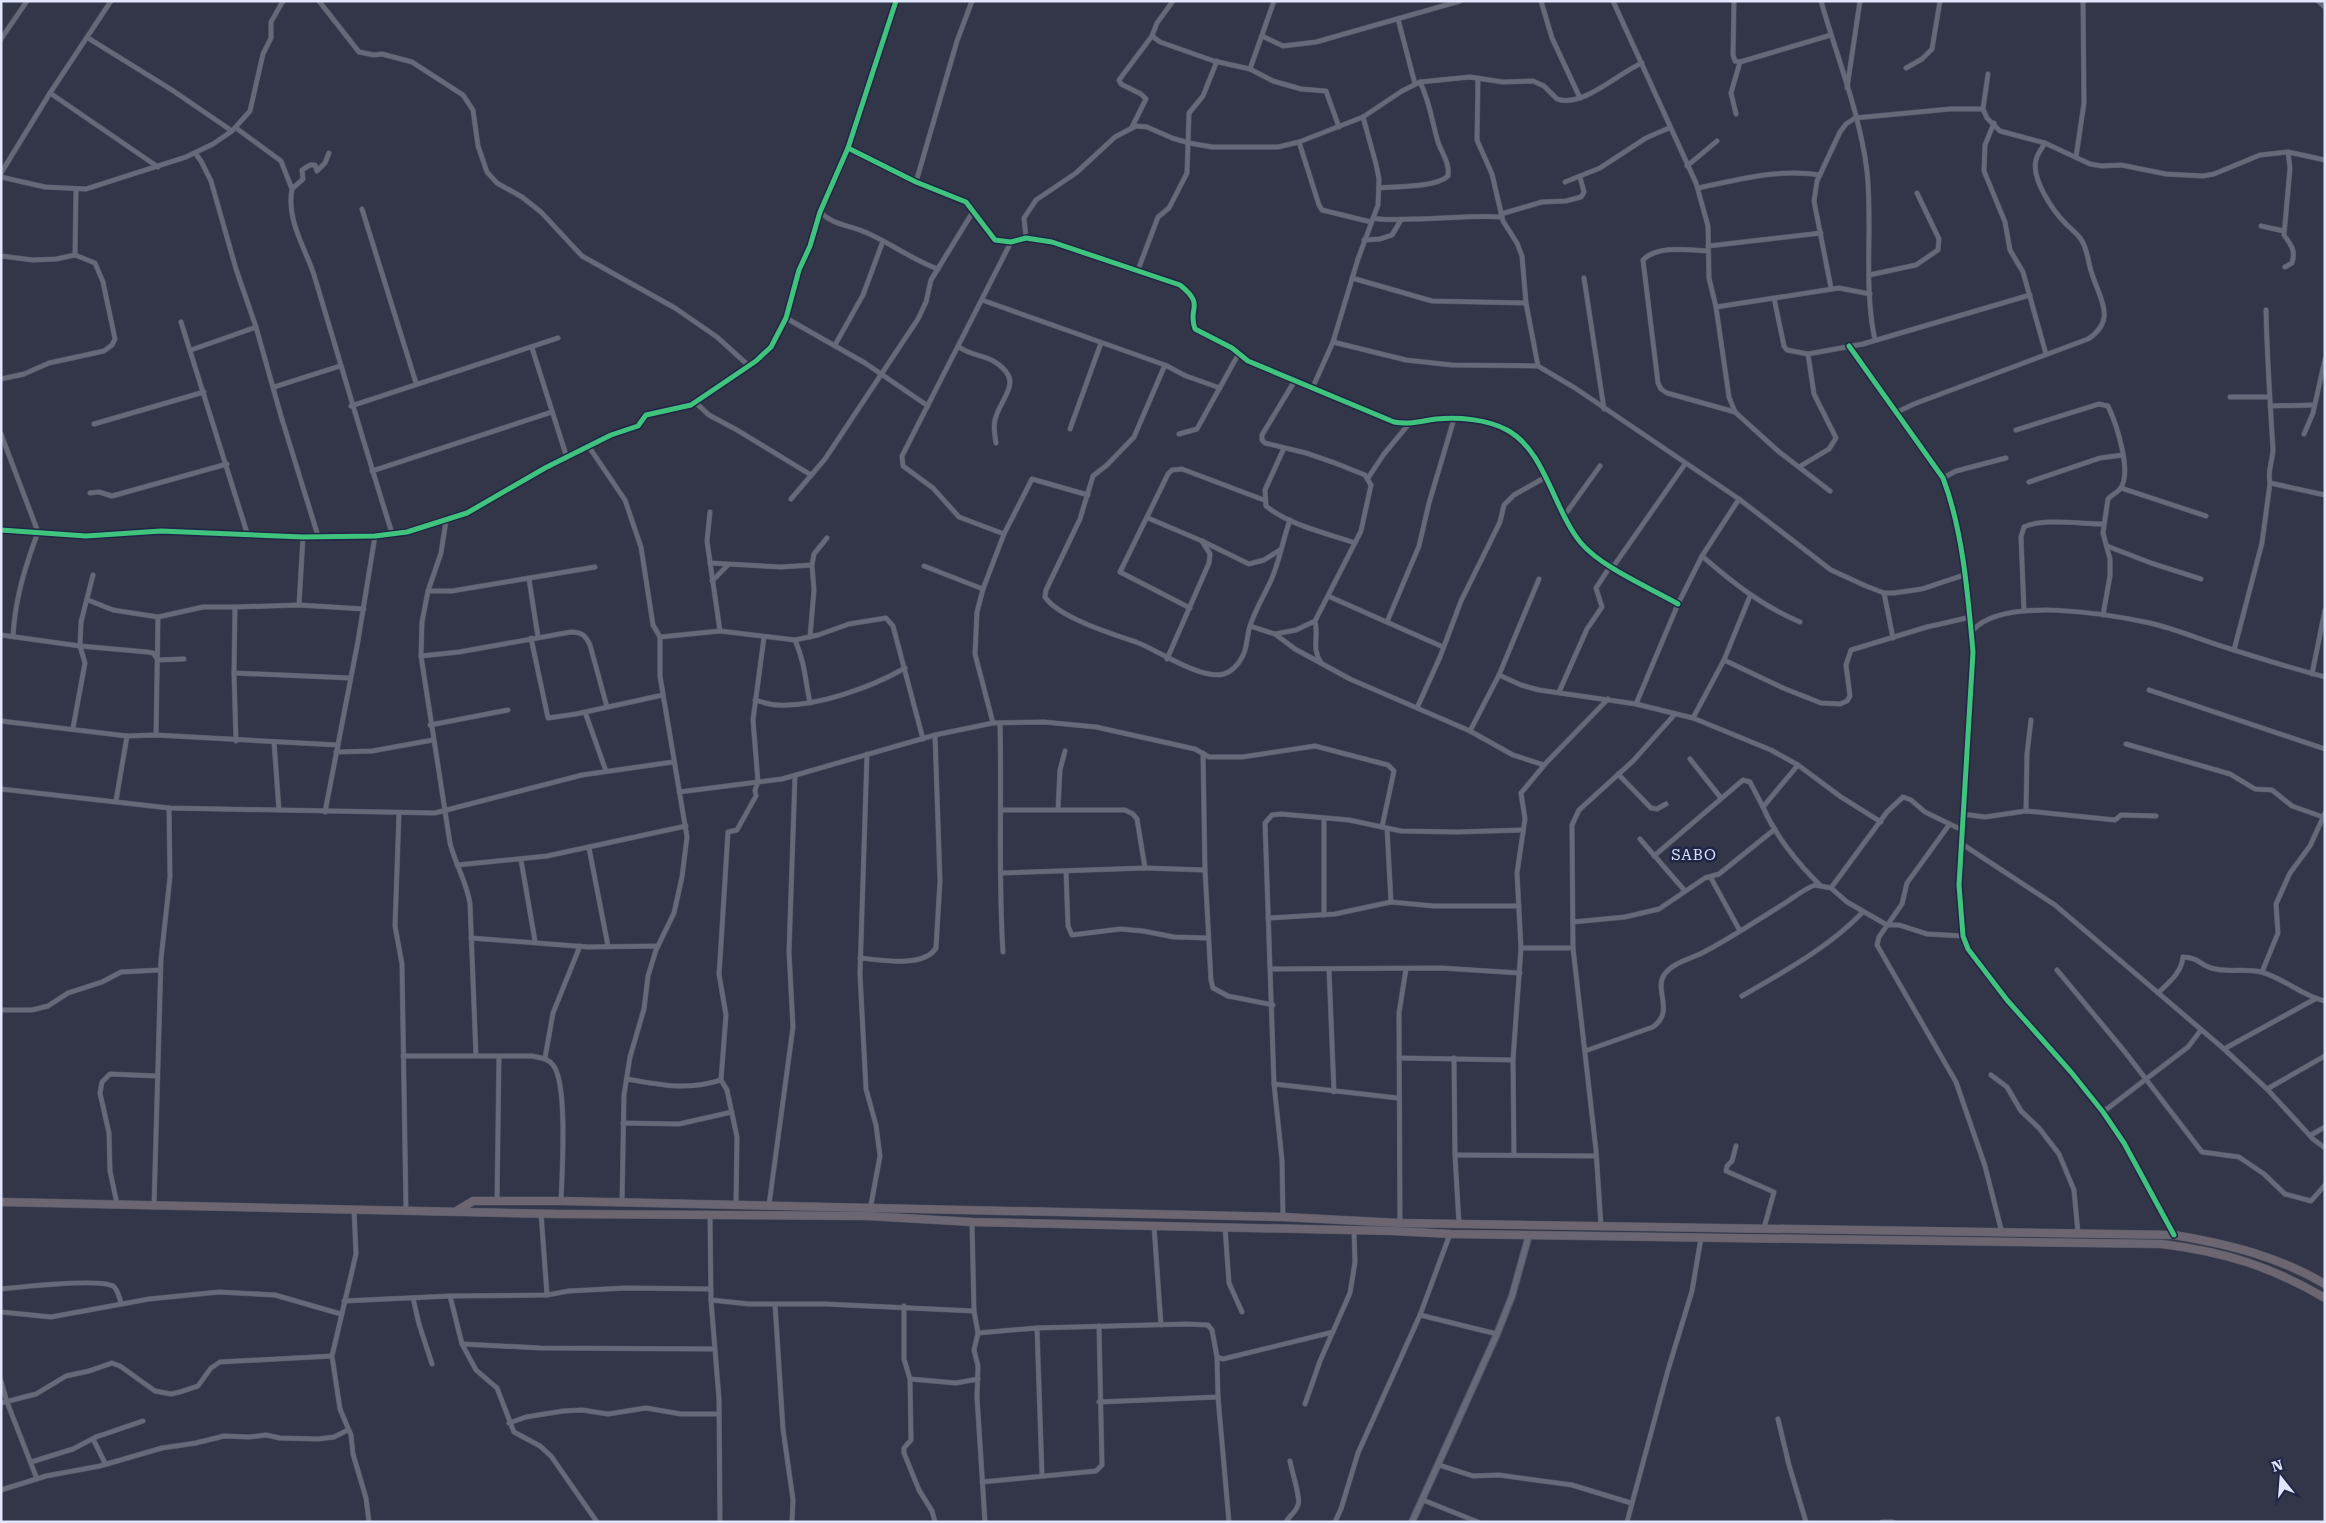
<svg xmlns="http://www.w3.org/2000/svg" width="2326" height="1523" viewBox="0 0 2326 1523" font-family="'Roboto Serif',serif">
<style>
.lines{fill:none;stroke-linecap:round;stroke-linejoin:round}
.street-casing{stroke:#505363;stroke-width:5.5}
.secondary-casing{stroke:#505363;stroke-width:8}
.primary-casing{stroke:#505363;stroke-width:9}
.street{stroke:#666977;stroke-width:4.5}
.secondary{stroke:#666977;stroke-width:6}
.primary{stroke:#6b6671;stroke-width:8}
.cycleway-casing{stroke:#202646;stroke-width:8}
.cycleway{stroke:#40c37c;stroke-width:5}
.labels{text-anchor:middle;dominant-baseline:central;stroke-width:5;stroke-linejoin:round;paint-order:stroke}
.quarter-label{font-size:15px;letter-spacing:1px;fill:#dae1fb;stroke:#202646}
</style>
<rect width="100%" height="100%" fill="#323648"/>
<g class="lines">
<defs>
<g id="street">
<polyline points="319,1 359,52 374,55 382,54 412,62 463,95 473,110 478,146 487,172 497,183 522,197 541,212 582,256 675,308 717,337 749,366"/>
<polyline points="1541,1 1552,38 1580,98"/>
<polyline points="1613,1 1696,183 1708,226 1709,278 1716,307 1729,397 1735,412 1778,451 1830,491"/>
<polyline points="1734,1 1733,55 1735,61 1740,62 1831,35"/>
<path d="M 1821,1 C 1837,57 1860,114 1867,171 C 1873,227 1863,285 1875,340"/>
<polyline points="2318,1 2325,7"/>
<polyline points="1398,19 1415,84"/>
<polyline points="1152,36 1160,42 1214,61 1250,69 1273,81 1301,89 1326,91 1339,127"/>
<polyline points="1262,36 1283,46 1316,42 1460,1"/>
<polyline points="88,38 172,90 232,131"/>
<polyline points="1,39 27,1"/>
<polyline points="1906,68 1922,59 1932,49 1940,1"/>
<polyline points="1250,69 1274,1"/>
<polyline points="1988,74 1983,109 1987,118 2000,131 2045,143 2090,164 2102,166 2121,165 2166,174 2203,176 2214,174 2260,155 2288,152 2325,160"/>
<polyline points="1478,78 1477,140 1492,174 1503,221 1517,243 1522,256 1526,303 1538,366"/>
<polyline points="1847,88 1860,1"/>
<polyline points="50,93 158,167"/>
<polyline points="1736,114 1731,93 1740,62"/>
<polyline points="1994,123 1985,145 1984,171 2005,222 2010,250 2023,272 2046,354"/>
<polyline points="1132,127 1146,99 1141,94 1121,84 1119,80 1152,36 1157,23 1173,1"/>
<polyline points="236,128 281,161 292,189"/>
<polyline points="1299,142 1319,205 1322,210 1371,222"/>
<path d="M 848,148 L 916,182 L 966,202 L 995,240 L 1011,242 L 1026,238 L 1052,242 L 1180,285 C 1206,306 1187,307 1195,329 L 1232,348 L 1248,361 L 1394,422 C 1410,425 1420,421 1436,419 C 1458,417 1487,419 1507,430 C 1545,450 1554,511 1581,543 C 1601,567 1650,588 1678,604"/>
<polyline points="195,153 201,161 211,181 236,269 256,327 281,416 318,536"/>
<path d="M 329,153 L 325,163 L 317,171 L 315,165 L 310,165 L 302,170 L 303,179 L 292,189 C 286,220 305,247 314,275 C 340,361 365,448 392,533"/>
<polyline points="2076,157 2084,103 2083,1"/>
<polyline points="1687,166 1717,141"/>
<polyline points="1,173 50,93 111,1"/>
<polyline points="1,177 45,187 86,189 186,157 213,144 232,131 250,111 263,54 271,38 271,22 283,1"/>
<polyline points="916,182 957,41 972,1"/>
<polyline points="1565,182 1600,168 1646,138 1669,128"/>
<path d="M 1379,188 C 1397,186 1435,188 1448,176 C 1450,164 1442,153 1438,142 C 1432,122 1430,102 1420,82"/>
<path d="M 1698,188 C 1738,180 1779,168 1820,175"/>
<polyline points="362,209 416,383"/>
<path d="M 820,212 C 833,225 849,225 865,232 C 891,243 912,260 938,269"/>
<polyline points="1501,214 1542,202 1566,201 1581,197 1584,192 1580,177"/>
<path d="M 1373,218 C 1386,221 1399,219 1412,219 C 1442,219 1472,215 1502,217"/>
<polyline points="2261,226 2284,231"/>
<path d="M 1026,238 L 1024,218 L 1036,200 L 1076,173 L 1115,137 L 1136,126 L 1147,127 L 1172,138 L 1189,143 L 1212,147 L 1278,147 L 1299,142 L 1363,117 L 1402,91 L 1420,82 L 1470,77 L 1503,82 L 1533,81 L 1544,86 L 1557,99 C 1583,108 1618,73 1642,63"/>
<polyline points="1364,240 1380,239 1392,235 1401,220"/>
<polyline points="1708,246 1821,233"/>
<path d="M 1708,251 C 1689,250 1657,245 1643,260 L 1658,383 L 1661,389 L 1667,393 L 1735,412"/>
<polyline points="75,255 76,190"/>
<polyline points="1,256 33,260 56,259 75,255 95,263 103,282 115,339 112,345 104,351 49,363 24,374 1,379"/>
<path d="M 2285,267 L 2292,263 C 2296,250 2291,245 2284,235 L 2290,168 L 2288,152"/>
<polyline points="1138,270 1158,217 1169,208 1187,173 1189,113 1203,96 1217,61"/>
<polyline points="1869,275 1916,265 1938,250 1939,239 1917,193"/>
<polyline points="1352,278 1432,301 1526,303"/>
<polyline points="1584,278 1604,409"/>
<polyline points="1831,288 1814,201 1817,181 1840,132 1846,124 1855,118 1950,109 1983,109"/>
<polyline points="1774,298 1784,346 1787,350 1808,354 1863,344 2030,295"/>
<polyline points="982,300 1165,365 1186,376 1220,388"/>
<polyline points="1716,307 1839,288 1870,294"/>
<polyline points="786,318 865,363 928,406"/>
<polyline points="181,322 248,536"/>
<polyline points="1333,342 1406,360 1452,365 1538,366 1575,388 1739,499 1831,570 1866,586 1884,593 1894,593 1922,589 1964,575"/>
<polyline points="835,345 863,295 883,241"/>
<path d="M 1849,346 L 1943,478 C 1963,531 1968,596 1973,652 L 1959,885 L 1963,936 L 1968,949 L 2007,1000 L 2071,1072 L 2103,1112 L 2124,1143 L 2174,1235"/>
<path d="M 959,347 C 972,356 984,355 995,362 C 1026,382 1000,397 995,420 C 993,427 995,436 996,443"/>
<polyline points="532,348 567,458"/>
<polyline points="191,350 256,327"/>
<path d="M 1165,365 L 1134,437 L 1107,465 L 1093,476 L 1080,519 L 1046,590 L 1045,597 C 1058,617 1112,634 1136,642 C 1158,650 1200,680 1224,674 C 1231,672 1238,665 1241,659 C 1248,649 1246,638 1250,626 C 1255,610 1265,594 1272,578 C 1280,559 1283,539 1290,520"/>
<polyline points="274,387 340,366"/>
<polyline points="1312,389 1333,342 1358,259 1378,205 1379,179 1376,164 1363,117"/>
<polyline points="2230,397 2269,397"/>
<polyline points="696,403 709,415 737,430 811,475"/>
<polyline points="351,406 558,338"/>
<polyline points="2270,406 2314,405"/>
<path d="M 1897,412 L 1914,404 L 2088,339 C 2117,320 2100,299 2092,274 C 2088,263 2088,251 2082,241 C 2078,234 2072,230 2066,224 C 2053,211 2031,179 2036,160 C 2037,154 2042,148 2045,143"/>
<polyline points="94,424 204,392"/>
<polyline points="1070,429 1101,343"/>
<path d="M 2016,430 L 2099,404 L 2108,406 C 2116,423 2133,473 2120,489 C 2117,493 2111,495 2108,499 L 2103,533 L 2110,559 L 2110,576 L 2103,615"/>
<path d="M 1,434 L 38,532 C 25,567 15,599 13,636"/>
<polyline points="1179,434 1197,429 1239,353"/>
<polyline points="2304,434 2313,413 2325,359"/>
<polyline points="589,447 625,500 641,547 653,625 660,637 660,676 687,837 682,877 674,913 656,950 648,976 644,1009 630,1057 624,1095 622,1202"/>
<path d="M 1284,448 L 1265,490 L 1266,506 C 1289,525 1326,533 1355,543"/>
<polyline points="1799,467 1829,449 1836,438 1814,394 1808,354"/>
<polyline points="372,471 552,412"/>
<polyline points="1368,478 1384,454 1408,425"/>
<polyline points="1943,478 1956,471 2006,458"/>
<polyline points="2029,482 2100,458 2123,455"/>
<polyline points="2270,483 2325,495"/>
<polyline points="2121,488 2206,516"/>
<polyline points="90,493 99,492 112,496 227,464"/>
<polyline points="791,499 825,459 918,319 926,302 931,280 974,210"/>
<polyline points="710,512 707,541 720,631"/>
<polyline points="1564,516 1600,466"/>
<polyline points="1148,518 1202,541 1249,564 1264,560 1280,550"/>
<path d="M 446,521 L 441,553 L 428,591 L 422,622 L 421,656 L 450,843 C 455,864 467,882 470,904 L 476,1056"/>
<polyline points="1,530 86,536 161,531 303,537 375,536 407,532 467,513 545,468 611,435 638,426 646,415 691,405 756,361 771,347 786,318 799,270 810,246 820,212 848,148 896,1"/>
<polyline points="1004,534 959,517 933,488 903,466 902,456 1011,242"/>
<polyline points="2107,546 2151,563 2201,579"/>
<path d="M 1702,556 C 1733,583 1762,606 1800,622"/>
<polyline points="710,563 781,567 812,565"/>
<polyline points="924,566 983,589"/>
<polyline points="1613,567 1685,464"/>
<polyline points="529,579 538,637"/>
<polyline points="712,581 728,565"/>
<polyline points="428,591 452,591 595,567"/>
<polyline points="1884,593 1893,638"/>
<polyline points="1328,596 1443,647"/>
<polyline points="88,600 113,610 158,617 156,735"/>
<polyline points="299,605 303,537"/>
<polyline points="1190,608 1120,572 1168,474 1172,470 1182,469 1264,500"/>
<path d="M 2024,611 L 2021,537 L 2024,527 C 2041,518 2083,524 2103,524"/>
<polyline points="158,617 203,607 235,607"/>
<path d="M 1315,621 C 1319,638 1311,647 1321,663"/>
<polyline points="1387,622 1419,546 1429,503 1454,419"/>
<polyline points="1250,626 1275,634 1295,649 1350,679 1470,731 1513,755 1544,765"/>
<path d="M 1973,630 C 2005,596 2108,614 2150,623 C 2172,628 2194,637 2215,644 C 2252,656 2288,667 2325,677"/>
<polyline points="1275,634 1296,630 1315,621 1361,531 1371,485 1365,475 1335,463 1306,453 1265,443 1262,440 1262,435 1294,382"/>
<polyline points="1,635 80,646 147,652 153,653 158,660 184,659"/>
<polyline points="660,637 720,631 795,640 818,635 849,624 886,618 893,626 923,739"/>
<polyline points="810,637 814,590 812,565 814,554 827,538"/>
<polyline points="531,638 548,718 576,714 663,695"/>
<path d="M 795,640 C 805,663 805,679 810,703"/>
<path d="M 2234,650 L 2262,543 L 2270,483 C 2267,471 2273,460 2273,449 C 2270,402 2267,356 2266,310"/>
<path d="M 421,656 L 459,652 L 571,632 C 582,632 586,636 590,645 L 607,707"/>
<polyline points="1167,659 1209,563 1210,554 1202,541"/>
<polyline points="1724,660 1783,688 1821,703 1840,704 1847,701 1850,696 1846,665 1851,650 1927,627 1971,617"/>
<polyline points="234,673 350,678"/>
<polyline points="2312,674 2325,610"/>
<polyline points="1499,675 1521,685 1539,690 1636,704 1693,718 1771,750 1798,765 1841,797 1881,822"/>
<polyline points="2149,690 2325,749"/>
<polyline points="1559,692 1587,629 1602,607 1596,588 1611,565"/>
<path d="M 755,700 C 762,702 770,705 778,705 C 817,707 872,687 905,668"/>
<polyline points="1636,704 1678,604 1702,556 1739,499"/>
<polyline points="1417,708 1440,657 1461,601 1500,522 1504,505 1514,495 1544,478"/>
<polyline points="585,712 606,771"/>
<polyline points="1693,718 1724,660 1750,596"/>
<polyline points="1,721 127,736 156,735 338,745"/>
<polyline points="993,723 975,654 977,612 983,589 1004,534 1032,479 1088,495"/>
<path d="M 1000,724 C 1002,800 998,877 1003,952"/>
<polyline points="430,725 508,710"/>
<polyline points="73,728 85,663 80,646 81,622 93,575"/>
<polyline points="1470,731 1499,675 1539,579"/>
<polyline points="236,741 234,673 235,607 299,605 364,609"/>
<polyline points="274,742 279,810"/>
<polyline points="2126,744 2230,774 2255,789 2272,790 2292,806 2323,817"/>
<polyline points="336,752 372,751 433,740"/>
<polyline points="1203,753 1205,870 1211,980 1213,988 1228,996 1273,1005"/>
<polyline points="867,754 860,974 866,1089 876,1125 880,1156 870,1210"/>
<polyline points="1690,759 1721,798"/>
<path d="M 1798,765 L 1763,807 C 1775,835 1798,864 1821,886"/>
<polyline points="1618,774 1651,808 1657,809 1666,804"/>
<polyline points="1,789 169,808 435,813 582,775 673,762"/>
<polyline points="679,792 782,779 935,735 993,723 1044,722 1096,727 1195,749 1209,757 1242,757 1315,746 1388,765 1394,771 1382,827"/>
<polyline points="116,801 127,736"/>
<polyline points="1058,809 1060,770 1065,751"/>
<polyline points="1002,810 1125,810 1133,814 1137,819 1145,868"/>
<polyline points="2026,811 2027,754 2031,720"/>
<polyline points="325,812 358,641 375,536"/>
<polyline points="399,813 395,926 402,964 406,1211"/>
<polyline points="1962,814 1985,817 2026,811 2115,820 2121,815 2156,816"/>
<polyline points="1324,818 1324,915"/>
<polyline points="1949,825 1907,883 1902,904 1879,937 1877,945 1956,1082 1985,1166 2002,1233"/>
<polyline points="1387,828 1391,902"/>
<polyline points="1640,839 1685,891"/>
<polyline points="1962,844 2055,905 2224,1049 2267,1089 2313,1139 2325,1148"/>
<polyline points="589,848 608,946"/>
<polyline points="1654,856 1743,780 1750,782 1763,807"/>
<polyline points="521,860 535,941"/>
<polyline points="457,865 547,856 686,826"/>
<polyline points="1066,871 1068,926 1072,935 1120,929 1143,931 1174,937 1208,938"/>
<polyline points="1002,873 1145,868 1205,870"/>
<polyline points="1711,878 1740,931"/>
<polyline points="1831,888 1887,812 1903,797 1911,800 1925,812 1962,830"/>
<polyline points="1268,918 1335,914 1391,902 1434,906 1519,906"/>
<polyline points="1573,922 1625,917 1659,909 1705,878 1719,874 1775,829"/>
<polyline points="471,938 588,947 658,946"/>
<polyline points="1521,948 1573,948"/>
<path d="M 860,958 C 880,960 924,968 936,948 L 940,881 L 935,735"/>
<polyline points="1271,969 1441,968 1520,973"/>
<polyline points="1329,969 1334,1092"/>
<polyline points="2057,970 2125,1052 2202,1152 2239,1157 2264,1174 2285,1194 2311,1201 2325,1185"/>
<polyline points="2262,972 2278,933 2276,904 2290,873 2310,846 2325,813"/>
<path d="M 2158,993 C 2169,982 2181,974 2183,957 C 2200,958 2198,964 2211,968 C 2227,973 2245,968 2261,972 C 2284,978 2302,996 2325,1001"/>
<path d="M 1742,996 C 1785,971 1828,948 1863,912"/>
<polyline points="1,1010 32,1010 48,1006 68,993 102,982 121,972 160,970"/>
<polyline points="2224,1049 2315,999"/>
<path d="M 1585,1051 L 1653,1027 C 1675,1011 1654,991 1664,975 C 1673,962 1691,959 1704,952 C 1731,938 1756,921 1782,905 C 1793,898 1804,889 1815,885 L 1831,888 L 1847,902 L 1887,925 L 1899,925 L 1927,934 L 1963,936"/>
<path d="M 403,1056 L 532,1056 C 540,1058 548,1058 553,1065 C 568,1083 562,1174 561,1201"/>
<polyline points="545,1058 553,1013 580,946"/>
<polyline points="1399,1058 1513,1060"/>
<polyline points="1454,1058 1455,1155 1459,1224"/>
<polyline points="1991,1075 2007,1087 2021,1111 2039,1128 2059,1154 2074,1190 2078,1233"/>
<path d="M 627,1079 C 662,1085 686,1091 721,1080"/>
<polyline points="1274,1084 1398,1098"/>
<polyline points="2267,1089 2325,1056"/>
<polyline points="2103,1112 2188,1047 2201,1030"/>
<polyline points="623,1123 679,1124 732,1112"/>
<polyline points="2311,1135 2325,1127"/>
<polyline points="1736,1146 1732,1161 1727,1166 1726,1171 1774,1192 1764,1228"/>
<polyline points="1455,1155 1596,1156"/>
<polyline points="1514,1155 1513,1060 1521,948 1517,873 1525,819 1521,793 1546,763 1608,699"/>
<polyline points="497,1201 499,1056"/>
<polyline points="117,1204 110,1171 109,1133 100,1093 102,1082 110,1074 156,1076"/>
<polyline points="736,1204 737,1137 727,1090 721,1080 726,1015 719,974 720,960 728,832 737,830 756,796 755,790 758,782 753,720 764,637"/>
<polyline points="769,1205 793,1027 789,952 795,776"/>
<polyline points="154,1206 161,959 170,877 169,808"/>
<polyline points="354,1209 356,1254 332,1356 340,1409 351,1435 353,1454 366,1498 369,1522"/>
<polyline points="541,1213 547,1295"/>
<polyline points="710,1215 711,1300 719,1399 720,1522"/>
<polyline points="1283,1217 1282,1160 1274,1084 1265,823 1272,815 1281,814 1349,820 1401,831 1456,832 1523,830"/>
<polyline points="972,1222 974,1311 978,1333 974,1350 978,1366 977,1397 985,1522"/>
<polyline points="1400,1223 1399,1013 1406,969"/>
<polyline points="1154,1226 1161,1325"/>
<polyline points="1601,1226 1596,1150 1573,948 1572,825 1579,810 1633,761 1675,714"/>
<polyline points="1225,1227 1229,1283 1242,1312"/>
<path d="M 1,1289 C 21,1287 98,1278 113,1286 C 118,1289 119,1298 121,1303"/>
<polyline points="450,1296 462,1344 476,1370 497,1388 514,1432 540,1446 551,1456 597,1522"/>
<polyline points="413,1298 419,1324 432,1364"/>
<polyline points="711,1300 749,1304 825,1304 974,1311"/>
<polyline points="344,1301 450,1296 547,1295 569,1291 626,1288 711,1289"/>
<polyline points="775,1304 783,1429 793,1500 792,1522"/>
<polyline points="904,1306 904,1359 910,1379 911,1440 904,1448 904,1453 919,1490 932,1511 935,1522"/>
<polyline points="1,1312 51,1317 149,1299 219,1292 275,1295 341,1314"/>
<polyline points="1420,1315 1497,1334"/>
<polyline points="1037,1328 1042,1475"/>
<polyline points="978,1333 1037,1328 1187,1324 1208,1325 1212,1330 1217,1357 1218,1397 1229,1522"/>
<polyline points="462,1344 540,1348 714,1349"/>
<polyline points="1217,1357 1223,1359 1333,1332"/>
<polyline points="910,1379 956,1383 978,1379"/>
<polyline points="1,1381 7,1402 37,1479"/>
<polyline points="1099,1402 1218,1397"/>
<polyline points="1,1403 36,1394 66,1376 89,1371 112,1363 120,1366 155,1391 171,1394 180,1392 198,1386 211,1368 220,1362 332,1356"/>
<polyline points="1305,1404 1320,1361 1350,1293 1355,1262 1354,1231"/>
<polyline points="1778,1419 1789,1465 1806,1522"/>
<polyline points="509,1423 526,1417 563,1411 582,1410 608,1414 646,1408 681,1414 719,1414"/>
<polyline points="93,1439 105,1463"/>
<polyline points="31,1462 73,1449 96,1437 143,1421"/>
<polyline points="1439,1465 1473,1476 1499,1475 1572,1485 1631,1503"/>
<polyline points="982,1482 1096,1471 1102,1465 1099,1326"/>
<polyline points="1,1490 46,1476 100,1466 162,1448 196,1443 224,1436 249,1437 266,1435 280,1438 318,1439 334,1437 348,1430"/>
<polyline points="1423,1500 1478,1522"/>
<path d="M 1286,1522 C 1289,1516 1296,1512 1298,1505 C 1301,1499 1292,1472 1290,1461"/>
<polyline points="1335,1522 1341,1509 1358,1453 1420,1315 1450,1234"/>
<polyline points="1627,1522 1668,1370 1692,1291 1701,1238"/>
<polyline points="1882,1522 1893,1522"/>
</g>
<polyline id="secondary" points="1412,1522 1497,1334 1512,1296 1529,1235"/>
<g id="primary">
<path d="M 1,1202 L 560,1214 L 868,1216 L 972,1222 L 1394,1231 L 1450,1234 L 2162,1244 C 2225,1252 2270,1266 2325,1298"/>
<path d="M 458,1210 L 473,1201 L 561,1201 L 1283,1217 L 1400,1223 L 2174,1235 C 2228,1244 2277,1256 2325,1284"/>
</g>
</defs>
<use href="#street" class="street-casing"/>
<use href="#secondary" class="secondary-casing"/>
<use href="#primary" class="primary-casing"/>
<use href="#street" class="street"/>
<use href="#secondary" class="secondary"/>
<use href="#primary" class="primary"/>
<defs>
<g id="cycleway">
<path d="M 848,148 L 916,182 L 966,202 L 995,240 L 1011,242 L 1026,238 L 1052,242 L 1180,285 C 1206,306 1187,307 1195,329 L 1232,348 L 1248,361 L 1394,422 C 1410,425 1420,421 1436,419 C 1458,417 1487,419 1507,430 C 1545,450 1554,511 1581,543 C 1601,567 1650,588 1678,604"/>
<path d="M 1849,346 L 1943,478 C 1963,531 1968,596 1973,652 L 1959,885 L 1963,936 L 1968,949 L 2007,1000 L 2071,1072 L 2103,1112 L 2124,1143 L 2174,1235"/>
<polyline points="1,530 86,536 161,531 303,537 375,536 407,532 467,513 545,468 611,435 638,426 646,415 691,405 756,361 771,347 786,318 799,270 810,246 820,212 848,148 896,1"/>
</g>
</defs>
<use href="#cycleway" class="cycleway-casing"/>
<use href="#cycleway" class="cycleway"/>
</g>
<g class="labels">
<g class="quarter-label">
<text x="1694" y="855">SABO</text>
</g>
</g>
<rect width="2326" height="1523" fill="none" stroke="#e2e7fd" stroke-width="5"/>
<g transform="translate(2281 1478) rotate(343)" stroke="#202646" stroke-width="4" paint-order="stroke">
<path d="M0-4L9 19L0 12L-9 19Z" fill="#e2e7fd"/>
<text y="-8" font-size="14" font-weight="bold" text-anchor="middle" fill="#e2e7fd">N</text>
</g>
</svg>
